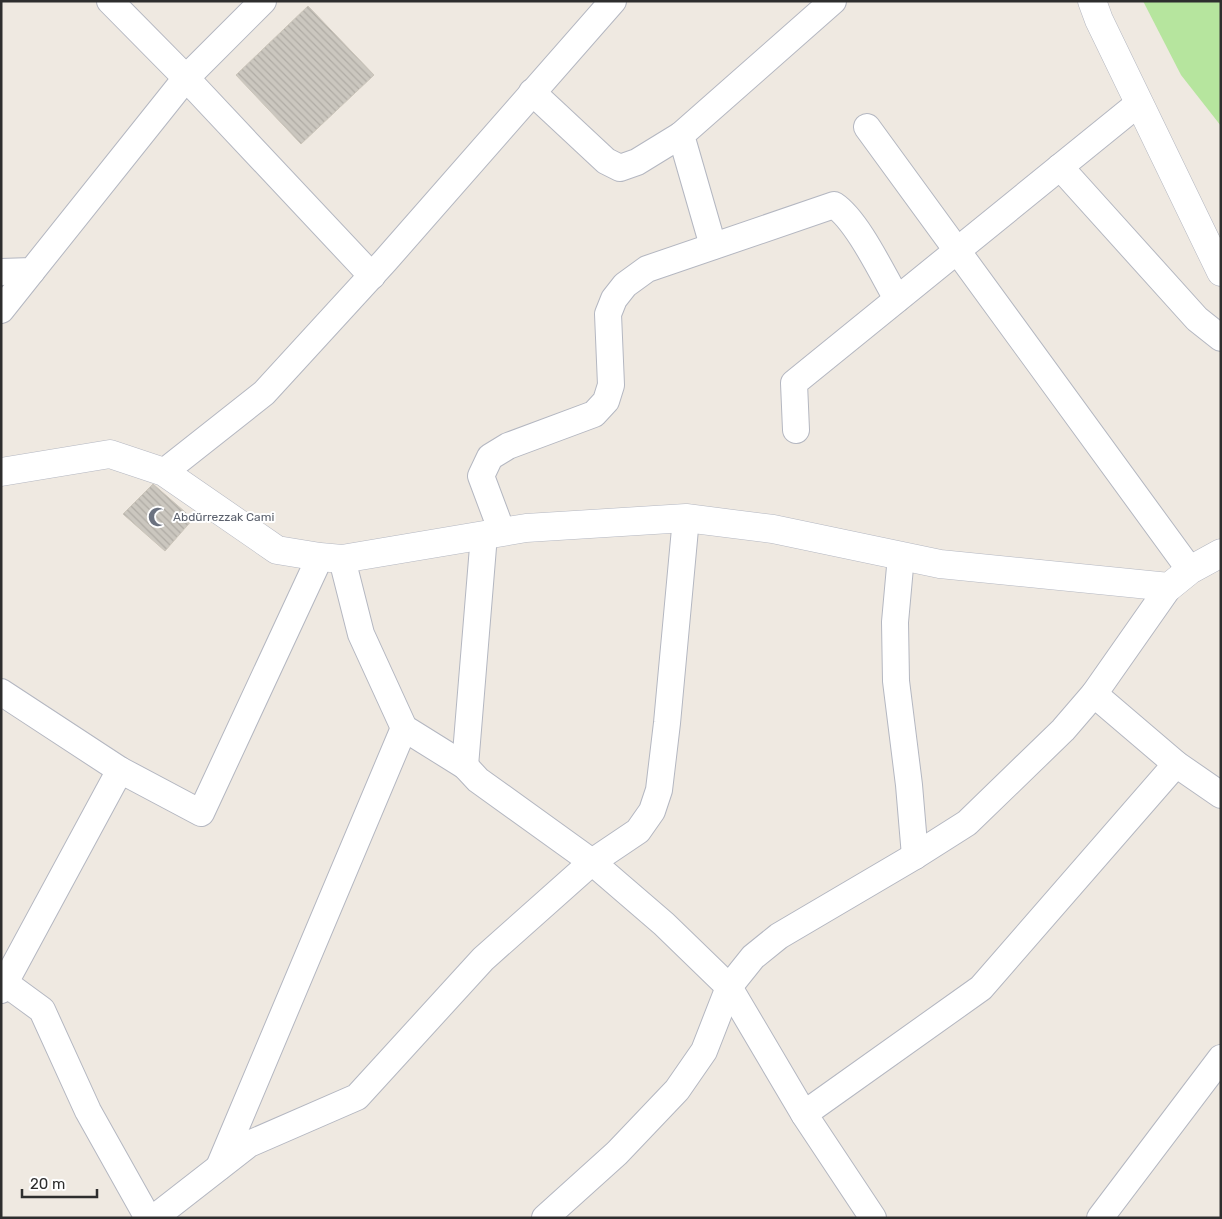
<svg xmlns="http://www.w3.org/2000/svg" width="1222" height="1219" viewBox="0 0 1222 1219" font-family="Rubik,sans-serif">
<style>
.park{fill:#b6e59e}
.building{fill:url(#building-back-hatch);stroke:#cbc5ba}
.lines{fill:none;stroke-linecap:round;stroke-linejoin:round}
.minor-casing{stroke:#b4b7c1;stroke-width:28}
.tertiary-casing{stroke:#b4b7c1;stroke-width:29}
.minor{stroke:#fff;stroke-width:26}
.tertiary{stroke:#fff;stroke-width:28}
.labels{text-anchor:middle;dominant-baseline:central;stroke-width:4;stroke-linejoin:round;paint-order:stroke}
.worship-label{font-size:12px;fill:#5b616d;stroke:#fff;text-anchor:start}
</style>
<defs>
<pattern id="building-back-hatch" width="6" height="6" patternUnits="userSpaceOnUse" patternTransform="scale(1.25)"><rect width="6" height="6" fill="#cbc7bf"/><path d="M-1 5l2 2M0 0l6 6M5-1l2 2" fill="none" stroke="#afaba4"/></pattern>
</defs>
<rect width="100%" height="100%" fill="#efe9e1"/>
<polygon class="park" points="1143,1 1221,1 1221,126 1181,75"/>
<g class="building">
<polygon points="308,6 374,75 301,144 236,75"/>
<polygon points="153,484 193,519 165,551 123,514"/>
</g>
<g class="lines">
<defs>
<g id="minor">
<polyline points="110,1 186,78 372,276"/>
<polyline points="532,92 606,161 620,168 637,162 681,135"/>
<polyline points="867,127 1190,570"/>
<polyline points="1060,167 1197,319 1221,338"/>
<polyline points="713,246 681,135 833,1"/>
<polyline points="1,272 32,271 186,78 263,1"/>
<polyline points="1,310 32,271"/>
<polyline points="796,430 794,383 1139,103"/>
<polyline points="164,472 264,393 385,261 613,1"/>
<path d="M 502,532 L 481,476 L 490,457 L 508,446 L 594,414 L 606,401 L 611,385 L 608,314 L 614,299 L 625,285 L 647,269 L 834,205 C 857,220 882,273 897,299"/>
<polyline points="901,556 895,622 896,681 909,785 915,856"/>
<polyline points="342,559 361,634 404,728 465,766 478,780 592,862 664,924 729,987 804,1114 873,1218"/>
<polyline points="1,692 120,770"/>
<polyline points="1094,694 1176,764 1221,795"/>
<polyline points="465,766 484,535"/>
<polyline points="1,980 42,1010 88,1111 148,1218"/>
<polyline points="1,990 120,770 201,813 320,557"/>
<polyline points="804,1114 981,988 1176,764"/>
<polyline points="219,1167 404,728"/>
<polyline points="154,1218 249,1144 357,1097 483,959 592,862 638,831 652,811 659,790 667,723 686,518"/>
<polyline points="545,1218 617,1153 677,1090 704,1051 729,987 753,957 779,936 915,856 967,823 1063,730 1094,694 1169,587"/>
<polyline points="1100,1218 1221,1058"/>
</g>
<g id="tertiary">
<polyline points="1092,1 1099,20 1221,272"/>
<polyline points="1,472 110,454 164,472 277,550 320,557 342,559 526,528 686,518 773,529 940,564 1169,587 1190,570 1221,553"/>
</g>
</defs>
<use href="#minor" class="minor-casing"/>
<use href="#tertiary" class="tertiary-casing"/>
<use href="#minor" class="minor"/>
<use href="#tertiary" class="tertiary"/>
</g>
<defs>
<symbol id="mosque-bare" viewBox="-9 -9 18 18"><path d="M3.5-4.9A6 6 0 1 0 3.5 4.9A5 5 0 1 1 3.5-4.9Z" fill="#6b7280" stroke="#fff" stroke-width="2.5" paint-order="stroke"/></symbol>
</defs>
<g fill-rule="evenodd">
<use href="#mosque-bare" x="144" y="503" width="28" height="28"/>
</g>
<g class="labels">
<g class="worship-label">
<text x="173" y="517">Abdürrezzak Cami</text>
</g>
</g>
<rect width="1222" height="1219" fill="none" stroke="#2e2e2e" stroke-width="5"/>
<path d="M22 1189v8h75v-8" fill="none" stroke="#2e2e2e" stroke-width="2.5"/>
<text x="30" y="1189" font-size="15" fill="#2e2e2e" stroke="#ffffff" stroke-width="4" paint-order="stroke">20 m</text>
</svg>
